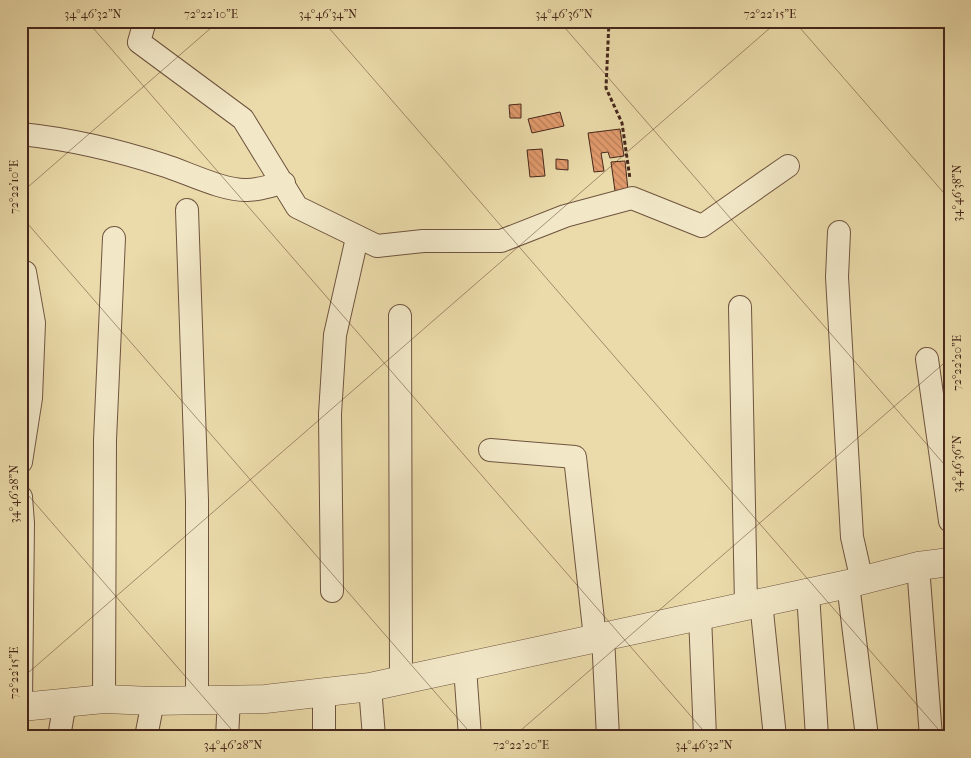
<svg xmlns="http://www.w3.org/2000/svg" width="971" height="758" viewBox="0 0 971 758" font-family="'IM FELL French Canon',serif">
<style>
.building{fill:url(#building-back-hatch);stroke:#46271b}
.lines{fill:none;stroke-linecap:round;stroke-linejoin:round}
.minor-casing{stroke:#6f543f;stroke-width:24}
.tertiary-casing{stroke:#6f543f;stroke-width:29}
.path{stroke:#46271b;stroke-width:3;stroke-dasharray:4 2.5;stroke-linecap:butt}
.minor{stroke:#f2e8c8;stroke-width:22}
.tertiary{stroke:#f2e8c8;stroke-width:28}
.ticks{fill:none;stroke:#46271b;stroke-width:1;stroke-opacity:0.45}
.neatline{fill:none;stroke:#46271b;stroke-width:2}
.ticks-label{font-size:12px;text-anchor:middle;fill:#46271b}
</style>
<defs>
<pattern id="building-back-hatch" width="6" height="6" patternUnits="userSpaceOnUse" patternTransform="scale(1.25)"><rect width="6" height="6" fill="#e29b6d"/><path d="M-1 5l2 2M0 0l6 6M5-1l2 2" fill="none" stroke="#b97e59"/></pattern>
</defs>
<rect width="100%" height="100%" fill="#ebdbaa"/>
<filter id="stains"><feTurbulence type="fractalNoise" baseFrequency=".004" numOctaves="4"/><feColorMatrix values="0 0 0 0 .2 0 0 0 0 .09 0 0 0 0 .02 0 0 0 .5 -.17"/></filter>
<radialGradient id="worn" r=".72"><stop offset=".6" stop-color="#630" stop-opacity="0"/><stop offset="1" stop-color="#630" stop-opacity=".3"/></radialGradient>
<g class="building">
<polygon points="521,104 521,118 510,118 509,105"/>
<polygon points="560,112 564,126 532,133 528,119"/>
<polygon points="620,129 624,156 610,158 608,152 601,153 604,171 594,172 588,133"/>
<polygon points="542,149 545,176 530,177 527,150"/>
<polygon points="556,159 568,160 568,170 556,169"/>
<polygon points="625,161 628,190 615,191 611,162"/>
</g>
<g class="lines">
<defs>
<g id="minor">
<polyline points="145,21 139,42 243,119 297,207 377,246 423,241 501,241 565,216 632,198 702,226 788,166"/>
<path d="M 21,134 C 69,139 117,150 163,165 C 186,172 223,191 247,190 C 259,190 272,185 284,183"/>
<polyline points="187,210 197,500 197,700"/>
<polyline points="839,232 837,277 852,537 862,581"/>
<polyline points="740,307 746,605"/>
<polyline points="400,316 401,679"/>
<polyline points="927,359 950,521"/>
<polyline points="490,450 575,457 595,638"/>
<polyline points="21,462 31,398 34,323 25,272"/>
<polyline points="21,497 23,523 21,701"/>
<polyline points="918,566 931,737"/>
<polyline points="848,584 867,737"/>
<polyline points="332,591 330,414 335,335 357,238"/>
<polyline points="808,593 817,737"/>
<polyline points="761,602 775,737"/>
<polyline points="700,616 705,737"/>
<polyline points="603,636 608,737"/>
<polyline points="465,668 470,737"/>
<polyline points="370,687 374,737"/>
<polyline points="104,699 105,440 114,238"/>
<polyline points="59,737 65,702"/>
<polyline points="146,737 153,701"/>
<polyline points="227,737 229,699"/>
<polyline points="324,737 324,691"/>
</g>
<polyline id="tertiary" points="21,707 104,699 153,701 265,699 370,687 848,584 918,566 950,562"/>
</defs>
<use href="#minor" class="minor-casing"/>
<use href="#tertiary" class="tertiary-casing"/>
<polyline class="path" points="609,21 606,88 622,123 630,179"/>
<use href="#minor" class="minor"/>
<use href="#tertiary" class="tertiary"/>
</g>
<path class="ticks" d="M 87,21 L 709,737M 323,21 L 945,737M 559,21 L 950,471M 794,21 L 950,200M 21,193 L 219,21M 21,216 L 474,737M 21,487 L 238,737M 21,679 L 778,21M 513,737 L 950,358"/>
<rect width="971" height="758" fill="none" stroke="#ebdbaa" stroke-width="55"/>
<rect x="28" y="28" width="916" height="702" class="neatline"/>
<g class="ticks-label">
<text x="93" y="18">34°46'32"N</text>
<text x="211" y="18">72°22'10"E</text>
<text x="328" y="18">34°46'34"N</text>
<text x="564" y="18">34°46'36"N</text>
<text x="770" y="18">72°22'15"E</text>
<text transform="translate(14 187) rotate(-90)" y="4">72°22'10"E</text>
<text transform="translate(957 193) rotate(-90)" y="4">34°46'38"N</text>
<text transform="translate(957 363) rotate(-90)" y="4">72°22'20"E</text>
<text transform="translate(957 464) rotate(-90)" y="4">34°46'36"N</text>
<text transform="translate(14 494) rotate(-90)" y="4">34°46'28"N</text>
<text transform="translate(14 673) rotate(-90)" y="4">72°22'15"E</text>
<text x="233" y="749">34°46'28"N</text>
<text x="521" y="749">72°22'20"E</text>
<text x="704" y="749">34°46'32"N</text>
</g>
<rect width="100%" height="100%" filter="url(#stains)"/>
<rect width="100%" height="100%" fill="url(#worn)"/>
</svg>
